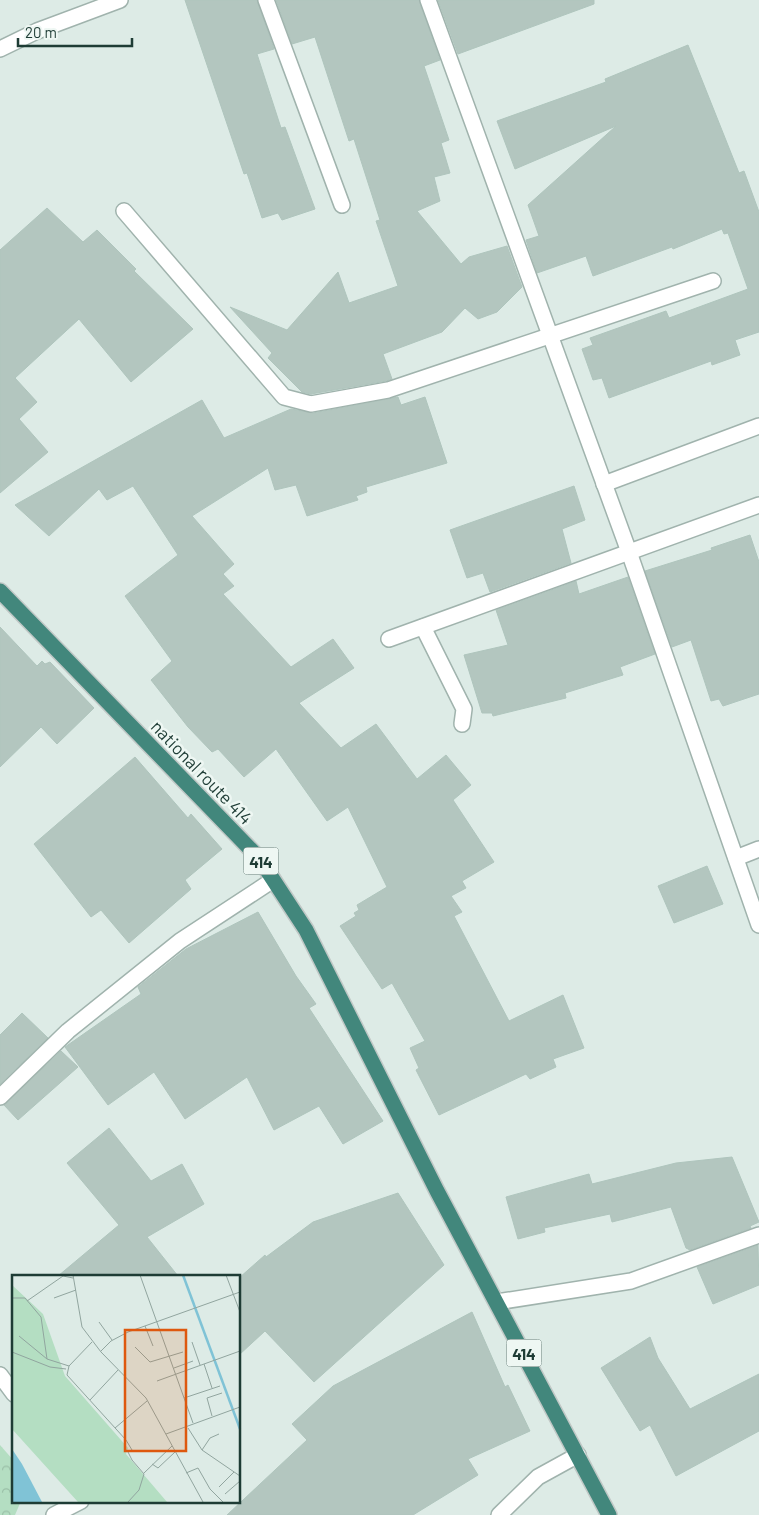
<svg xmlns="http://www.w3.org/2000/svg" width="759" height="1515" viewBox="0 0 759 1515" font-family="Barlow,sans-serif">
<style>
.park{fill:url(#park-crowns)}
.building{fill:#b3c6bf;stroke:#afc5bd}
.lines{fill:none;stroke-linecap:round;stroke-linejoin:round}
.minor-casing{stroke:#a0b3ad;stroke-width:18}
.trunk-casing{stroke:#c0c8c6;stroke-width:18}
.minor{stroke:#fff;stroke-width:15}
.trunk{stroke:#42877c;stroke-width:15}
.labels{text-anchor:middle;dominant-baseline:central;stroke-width:5;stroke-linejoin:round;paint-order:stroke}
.shield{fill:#eef7f3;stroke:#5c746e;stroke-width:1}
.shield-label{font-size:16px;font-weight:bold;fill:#1e3c35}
.street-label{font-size:18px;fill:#1e3c35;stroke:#eef7f3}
.inset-river{fill:none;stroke:#80c3d6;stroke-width:2.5}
.inset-road{fill:none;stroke:#91a59f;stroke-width:1}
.view{fill:#de580e;fill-opacity:0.15;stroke:#de580e;stroke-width:2.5}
.inset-edge{fill:none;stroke:#1e3c35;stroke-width:2.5}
</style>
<defs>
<pattern id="park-crowns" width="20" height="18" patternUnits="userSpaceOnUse" patternTransform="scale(1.25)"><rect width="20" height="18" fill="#b4dec2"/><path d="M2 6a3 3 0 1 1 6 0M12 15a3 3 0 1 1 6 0" fill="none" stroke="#9abfa7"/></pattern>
</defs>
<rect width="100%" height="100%" fill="#ddebe6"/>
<polygon class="park" points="0,1445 14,1461 14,1501 21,1501 15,1515 0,1515"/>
<g class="building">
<polygon points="185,0 257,0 274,49 257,54 281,128 285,127 315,209 282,220 278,213 262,218 247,173 244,174"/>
<polygon points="276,0 419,0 440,60 424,66 449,140 441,143 450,173 434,177 440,201 417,211 461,264 469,257 507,246 522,287 497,312 478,319 465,308 442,332 383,354 392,379 386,381 311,394 302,392 268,358 272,353 230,307 287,330 338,272 349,303 398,286 376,221 380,220 354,139 349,141 315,37 292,44"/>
<polygon points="438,0 594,0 594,4 458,54"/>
<polygon points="688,45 739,173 744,171 759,212 759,332 735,340 740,355 712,365 711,361 609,398 602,378 593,380 582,349 593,345 590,338 666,311 669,318 748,289 728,233 724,234 722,229 673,249 672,247 593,276 586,256 537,273 526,240 539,236 528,205 616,126 515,169 497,121 606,82 605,79"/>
<polygon points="47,208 83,242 97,230 136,269 134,271 193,329 131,382 79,319 15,378 37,402 19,419 48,452 0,493 0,250"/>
<polygon points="398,397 401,405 425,397 447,463 366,487 367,492 356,496 358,500 307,516 296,485 275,490 268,468 192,516 234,564 223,574 234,586 223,594 291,667 333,639 354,668 299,703 341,748 376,724 417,779 446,755 471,785 453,800 494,862 462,881 466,888 451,896 462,912 454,916 509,1021 563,995 584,1048 553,1059 556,1067 530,1079 526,1074 439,1115 416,1070 419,1068 410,1048 425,1041 392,983 382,989 340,926 356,916 354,913 359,910 357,905 387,887 348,807 327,821 276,749 244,777 218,749 212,752 188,727 151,680 172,661 125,596 178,555 133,486 107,500 99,489 49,536 15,505 202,400 224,438 291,409 313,413"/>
<polygon points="574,486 585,520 562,529 571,563 490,592 483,573 467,578 450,530"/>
<polygon points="750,535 759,562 759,694 723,706 719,699 711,701 691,640 672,647 645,571 712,550 711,548"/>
<polygon points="628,577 655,654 620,667 623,675 565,693 566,698 493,716 492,713 482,713 464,655 508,645 496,610 576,581 579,594"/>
<polygon points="0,627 37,666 42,661 45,664 50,662 94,708 57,744 41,727 0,767"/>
<polygon points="135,757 188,818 191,814 222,849 185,880 191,889 129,943 101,910 91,917 34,844"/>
<polygon points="707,866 723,904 674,923 658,886"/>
<polygon points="258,912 296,976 316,1004 309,1008 383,1121 343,1144 319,1106 274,1130 247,1077 185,1119 154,1072 108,1105 65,1047 141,994 138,987 186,949"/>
<polygon points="22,1013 48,1038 0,1084 0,1035"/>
<polygon points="61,1051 78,1067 18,1120 4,1105"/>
<polygon points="109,1128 151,1181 182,1164 204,1204 147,1237 178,1276 58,1276 119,1225 67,1163"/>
<polygon points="732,1157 759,1222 750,1226 751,1228 690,1250 686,1248 671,1207 612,1222 610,1214 544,1228 545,1232 518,1239 506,1197 589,1174 592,1184 676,1163"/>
<polygon points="398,1193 444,1265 314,1382 265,1331 239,1355 239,1278 265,1255 266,1257 313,1222"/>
<polygon points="758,1245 759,1285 713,1304 697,1267"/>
<polygon points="472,1312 505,1387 508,1385 530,1431 468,1459 478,1475 413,1515 227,1515 307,1440 292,1424 333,1386"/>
<polygon points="650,1337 658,1358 690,1409 759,1374 759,1431 676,1476 650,1425 640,1431 601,1368"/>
</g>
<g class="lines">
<defs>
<g id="minor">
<polyline points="266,0 342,205"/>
<polyline points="428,0 629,552 759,925"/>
<polyline points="0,49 37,31 120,0"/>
<polyline points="124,211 284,397 311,404 388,390 713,281"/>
<polyline points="604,484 759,426"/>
<polyline points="423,627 464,709 462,724"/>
<polyline points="389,639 759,505"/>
<polyline points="736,858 759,849"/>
<polyline points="0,1097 68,1031 180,941 273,880"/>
<polyline points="497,1302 631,1281 759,1235"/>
<polyline points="0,1375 14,1394"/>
<polyline points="54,1515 81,1501"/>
<polyline points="499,1515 538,1477 578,1455"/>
</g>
<polyline id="trunk" points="0,591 259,858 306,930 437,1191 609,1515"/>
</defs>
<use href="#minor" class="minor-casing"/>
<use href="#trunk" class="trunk-casing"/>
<use href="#minor" class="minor"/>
<use href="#trunk" class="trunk"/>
</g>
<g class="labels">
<g class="shield">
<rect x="243.5" y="847.5" width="35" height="27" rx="4"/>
<rect x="506.5" y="1339.5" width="35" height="27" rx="4"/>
</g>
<g class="shield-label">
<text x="261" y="861">414</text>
<text x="524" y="1353">414</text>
</g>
<g class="street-label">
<text transform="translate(202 772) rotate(46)">national route 414</text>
</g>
</g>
<g transform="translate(12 1275)">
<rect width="228" height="228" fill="#ddebe6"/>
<path d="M 0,10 L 31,39 L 53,101 L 116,173 L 114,179 L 155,227 L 66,227 L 0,154 Z" fill="#b4dec2"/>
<path d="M 0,174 L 10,189 L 30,227 L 0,227 Z" fill="#80c3d6"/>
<path class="inset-river" d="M 171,0 L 228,154"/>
<path class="inset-road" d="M 61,0 L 70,52 L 89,77 L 134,123 L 191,227M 128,0 L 181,148M 214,0 L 228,37M 0,23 L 13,23 L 29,42 L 35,84 L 57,91 L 80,67M 42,23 L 64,15M 15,26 L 51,1 L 61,3M 87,47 L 100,65M 133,51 L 141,71M 7,61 L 35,84M 180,67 L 188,90M 123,72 L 138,87 L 171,77M 89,76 L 99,66 L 116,57 L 228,17M 0,77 L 38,92 L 54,94M 192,89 L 200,113M 57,91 L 55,100 L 114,165 L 120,175 L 116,177 L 120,185 L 132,199 L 127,215 L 116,227M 162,93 L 181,86M 145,106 L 228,76M 172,123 L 208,111M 78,125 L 106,95M 200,141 L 195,123 L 210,118M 103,153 L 135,126M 176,153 L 190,175 L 228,201M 154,159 L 228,132M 190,175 L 198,163 L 207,159M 140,189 L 146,193 L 163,177M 132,198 L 160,171M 174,198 L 186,193 L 198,214 L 211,227M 207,212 L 222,197M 213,219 L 228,206"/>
<path class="view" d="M 113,55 L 174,55 L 174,176 L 113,176 Z"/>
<rect width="228" height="228" class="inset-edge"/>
</g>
<path d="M18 38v8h114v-8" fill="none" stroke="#1e3c35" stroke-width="2.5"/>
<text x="25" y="38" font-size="15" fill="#1e3c35" stroke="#eef7f3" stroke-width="4" paint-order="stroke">20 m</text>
</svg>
